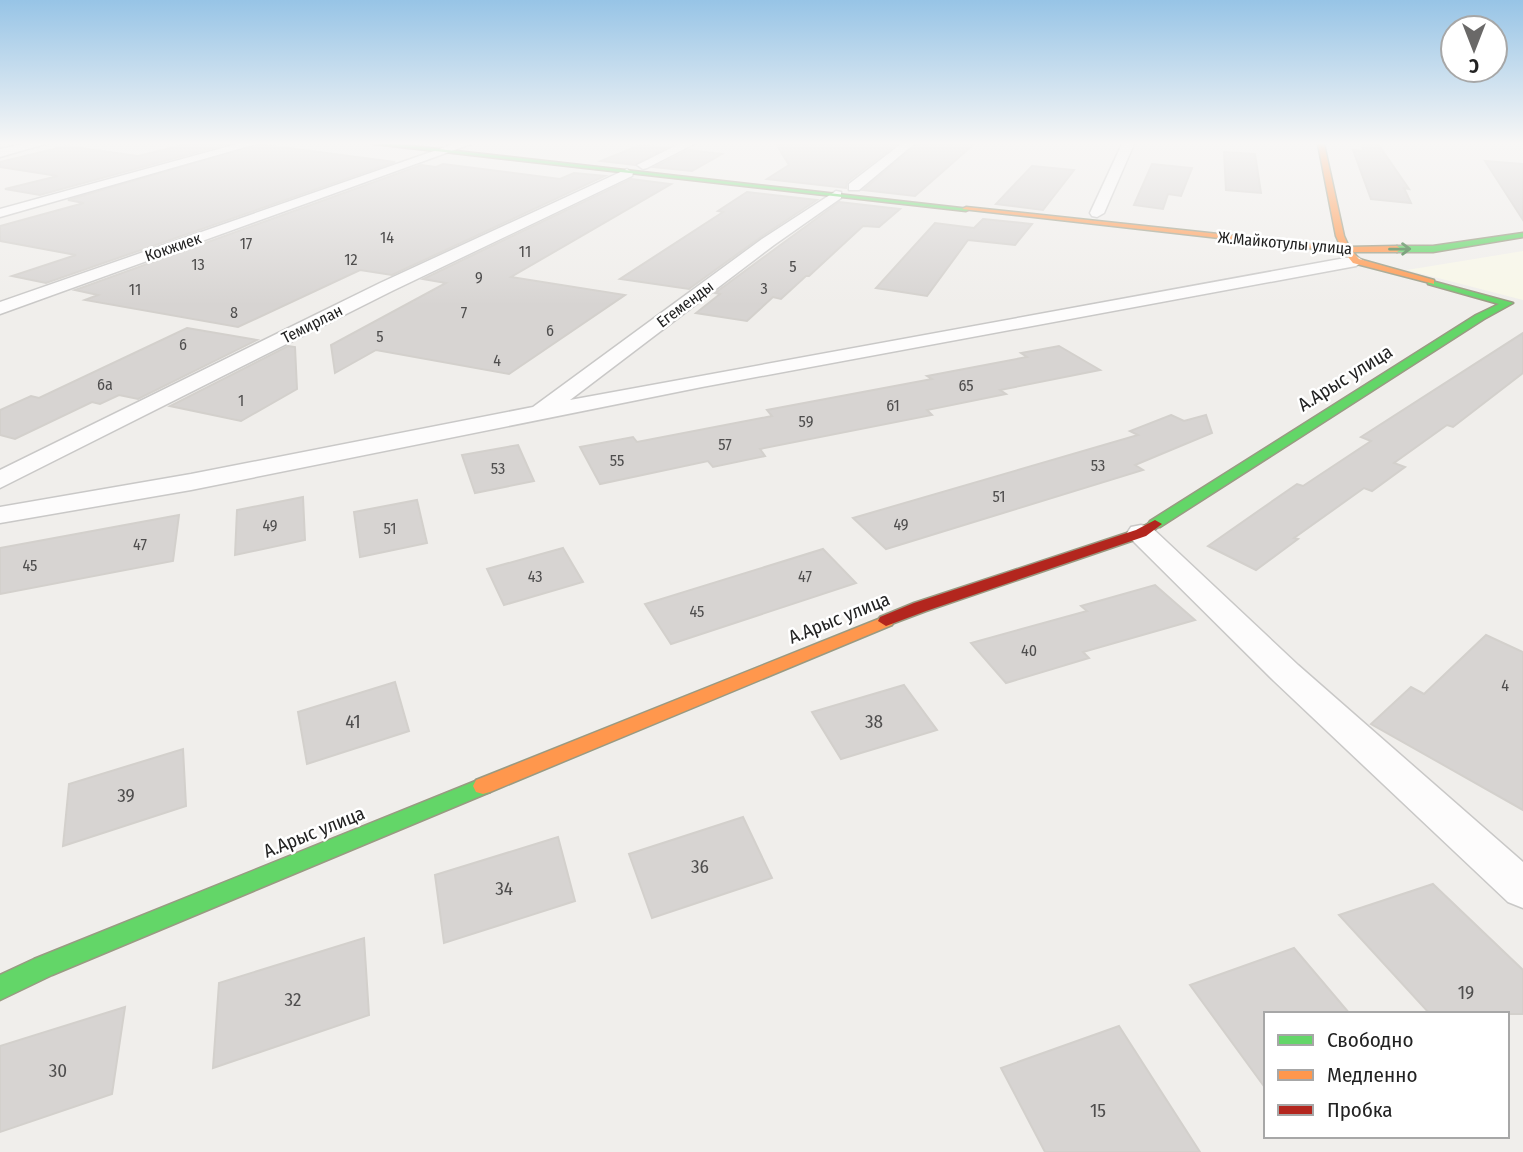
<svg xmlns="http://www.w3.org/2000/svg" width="1523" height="1152" viewBox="0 0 1523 1152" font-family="'Fira Sans Condensed',sans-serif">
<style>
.education{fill:#f8f7e8}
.building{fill:#d7d4d2;stroke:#d3d0cc;stroke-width:2}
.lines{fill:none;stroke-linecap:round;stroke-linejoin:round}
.street-casing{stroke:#c9c8c7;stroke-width:3}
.fast-casing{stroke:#999a82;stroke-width:3}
.slow-casing{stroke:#999a82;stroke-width:3}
.jam-casing{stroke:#999a82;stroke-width:3}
.street{fill:#fdfcfc;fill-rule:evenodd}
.fast{fill:#63d668;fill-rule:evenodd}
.slow{fill:#ff974d;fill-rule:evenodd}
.jam{fill:#b3261e;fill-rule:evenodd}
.oneway{stroke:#427c45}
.labels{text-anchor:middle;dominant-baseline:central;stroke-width:5;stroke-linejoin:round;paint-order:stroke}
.number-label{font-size:16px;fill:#4f4e4e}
.far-street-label{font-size:16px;fill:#222;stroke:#fff}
.street-label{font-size:19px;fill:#222;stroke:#fff}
.near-number-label{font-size:19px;fill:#4f4e4e}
</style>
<rect width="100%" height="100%" fill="#f0eeeb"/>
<polygon class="education" points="1523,251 1523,300 1407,270"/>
<g class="building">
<polygon points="187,144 227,144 40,195 5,189 58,176 0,167 0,162 66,146 138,156"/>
<polygon points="258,144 395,162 46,283 12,276 76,255 0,241 0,226 84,203 68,200"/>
<polygon points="776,144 897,144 847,182 846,188 767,179 789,165"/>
<polygon points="917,144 974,144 915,196 863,190"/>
<polygon points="1362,144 1378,144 1409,189 1404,188 1411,203 1371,199 1353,150 1363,151"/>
<polygon points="640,145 666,148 635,165 601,161"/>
<polygon points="688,150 722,154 692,171 654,167"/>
<polygon points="1224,152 1255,154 1261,193 1226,190"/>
<polygon points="1485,161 1523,164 1523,220"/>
<polygon points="443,164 560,179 574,173 605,176 392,275 360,270 238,327 85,300 98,295 75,290 421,165 436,167"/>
<polygon points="1152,164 1192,168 1181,196 1168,194 1163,209 1134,205"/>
<polygon points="1032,166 1074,170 1043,210 996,204"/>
<polygon points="631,179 671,184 511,277 625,295 509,374 376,350 335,373 331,345 446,283 423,279"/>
<polygon points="747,192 817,200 761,237 689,289 620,279 723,212 718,211"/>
<polygon points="839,202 900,209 879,227 863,226 809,276 806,276 781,299 773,297 747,321 696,313 720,294 715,293"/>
<polygon points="983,219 1032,224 1015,245 968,240 927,296 876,288 935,223 974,228"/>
<polygon points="187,328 257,340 138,399 119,395 100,404 92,402 15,439 0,435 0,410 31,396 39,398"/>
<polygon points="1523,333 1523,373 1453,427 1447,425 1394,463 1405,467 1372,491 1364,488 1294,538 1298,539 1256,570 1208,546 1297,484 1303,486 1371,441 1361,437"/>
<polygon points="288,346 295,347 297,389 241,421 170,406"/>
<polygon points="1059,346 1100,370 1000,390 1006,394 927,410 932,415 760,449 765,456 713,467 708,461 600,484 580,447 633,437 637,442 772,416 767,410 932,379 927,376 1027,357 1021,353"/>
<polygon points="1171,415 1184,421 1206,415 1212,433 1135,465 1143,470 886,549 853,518 1138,435 1130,431"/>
<polygon points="518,445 534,481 475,493 462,455"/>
<polygon points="303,497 305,540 235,555 237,510"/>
<polygon points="417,500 427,543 360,557 354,512"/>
<polygon points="179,515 173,561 0,594 0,548"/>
<polygon points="563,548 583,582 504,605 487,569"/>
<polygon points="823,549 856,583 671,644 645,604"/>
<polygon points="1155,585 1195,620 1083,652 1089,658 1006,683 971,643 1087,611 1081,606"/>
<polygon points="1486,635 1523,652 1523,810 1371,724 1411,687 1424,694"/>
<polygon points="395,682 409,731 307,764 298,712"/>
<polygon points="904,685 937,730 841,759 812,712"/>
<polygon points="183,749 186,806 63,846 69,784"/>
<polygon points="743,817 772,878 652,918 629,854"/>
<polygon points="558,837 575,901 444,943 435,875"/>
<polygon points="1433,884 1523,970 1523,1014 1430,1014 1339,915"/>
<polygon points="364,938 369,1015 213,1068 219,983"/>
<polygon points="1294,948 1350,1014 1266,1014 1266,1089 1190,985"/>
<polygon points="125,1007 112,1094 0,1132 0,1046"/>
<polygon points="1119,1026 1200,1152 1045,1152 1001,1068"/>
</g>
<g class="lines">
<defs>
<g id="street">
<polygon points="24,144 45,144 0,157 0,149"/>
<polygon points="237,144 256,144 0,217 0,209"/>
<polygon points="454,144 471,144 0,314 0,302"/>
<polygon points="679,144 694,144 647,168 643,169 637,165"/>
<polygon points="901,144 914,144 859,190 849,190 849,184"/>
<polygon points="1122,144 1134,144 1104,213 1097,217 1092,216 1090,213"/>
<polygon points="627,169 633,173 632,176 392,291 0,488 0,470 380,283"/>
<polygon points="836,191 841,192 841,198 774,245 570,400 1356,256 1364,261 1356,266 702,387 191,490 0,523 0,507 191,474 533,407 762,239"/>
<polygon points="1141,525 1151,527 1298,665 1523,862 1523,908 1508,902 1274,681 1131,539 1127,533 1131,527"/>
</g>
<g id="fast">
<polygon points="374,144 394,144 970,209 966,211"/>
<polygon points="1523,233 1523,237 1433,252 1397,252 1393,249 1397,246 1433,246"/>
<polygon points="1428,280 1513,303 1484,319 1160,527 1150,527 1148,524 1150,521 1476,315 1499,304 1428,284"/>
<polygon points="483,778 490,780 493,786 490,792 52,975 0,1000 0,975 34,959"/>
</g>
<g id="slow">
<polygon points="1318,144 1324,144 1344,236 1349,247 1397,246 1401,249 1397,252 1353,252 1359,259 1434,280 1434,284 1353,263 1344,252 962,209 966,207 1341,247 1336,236"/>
<polygon points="886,616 892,617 894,621 892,625 490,792 483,794 476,792 473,786 476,780"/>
</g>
<polygon id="jam" points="1155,520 1162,524 1146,536 926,611 886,626 878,621 880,617 914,603 1136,530"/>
</defs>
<use href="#street" class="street-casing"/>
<use href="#fast" class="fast-casing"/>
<use href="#slow" class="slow-casing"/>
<use href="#jam" class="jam-casing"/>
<use href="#street" class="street"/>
<use href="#fast" class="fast"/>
<use href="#slow" class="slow"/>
<use href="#jam" class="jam"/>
</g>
<defs><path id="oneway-shaft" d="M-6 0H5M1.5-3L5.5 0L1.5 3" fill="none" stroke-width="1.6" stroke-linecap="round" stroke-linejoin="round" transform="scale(1.75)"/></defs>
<use class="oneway" href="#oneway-shaft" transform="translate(1400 249) rotate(-1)"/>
<linearGradient id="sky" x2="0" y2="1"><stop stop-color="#97c4e6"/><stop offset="0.47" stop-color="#f8f7f6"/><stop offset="1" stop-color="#f8f7f6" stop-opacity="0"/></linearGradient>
<rect width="1523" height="305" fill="url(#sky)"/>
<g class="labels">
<g class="number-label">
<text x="387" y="237">14</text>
<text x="246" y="243">17</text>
<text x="525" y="251">11</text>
<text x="351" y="259">12</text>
<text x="198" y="264">13</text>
<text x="793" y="266">5</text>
<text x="479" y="277">9</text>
<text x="764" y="288">3</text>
<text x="135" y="289">11</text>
<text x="234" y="312">8</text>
<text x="464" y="312">7</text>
<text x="550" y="330">6</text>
<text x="380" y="336">5</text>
<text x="183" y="344">6</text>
<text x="497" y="360">4</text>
<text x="105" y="384">6а</text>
<text x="966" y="385">65</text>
<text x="241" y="400">1</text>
<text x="893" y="405">61</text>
<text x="806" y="421">59</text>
<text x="725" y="444">57</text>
<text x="617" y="460">55</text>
<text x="1098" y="465">53</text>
<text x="498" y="468">53</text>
<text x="999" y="496">51</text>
<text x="901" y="524">49</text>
<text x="270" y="525">49</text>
<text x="390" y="528">51</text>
<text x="140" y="544">47</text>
<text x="30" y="565">45</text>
<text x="535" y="576">43</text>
<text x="805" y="576">47</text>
<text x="697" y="611">45</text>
<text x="1029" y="650">40</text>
<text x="1505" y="685">4</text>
</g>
<g class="far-street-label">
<text transform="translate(1285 243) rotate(5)">Ж.Майкотулы улица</text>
<text transform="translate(173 247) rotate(-19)">Кокжиек</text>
<text transform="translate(685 304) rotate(-37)">Егеменды</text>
<text transform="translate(312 324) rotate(-27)">Темирлан</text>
</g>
<g class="street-label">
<text transform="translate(1345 378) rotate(-32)">А.Арыс улица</text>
<text transform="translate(839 618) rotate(-22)">А.Арыс улица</text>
<text transform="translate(314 832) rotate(-22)">А.Арыс улица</text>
</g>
<g class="near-number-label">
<text x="353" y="721">41</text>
<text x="874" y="721">38</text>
<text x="126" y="795">39</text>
<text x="700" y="866">36</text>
<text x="504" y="888">34</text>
<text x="1466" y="992">19</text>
<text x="293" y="999">32</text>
<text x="58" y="1070">30</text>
<text x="1098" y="1110">15</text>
</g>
</g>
<rect x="1264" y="1012" width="245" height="126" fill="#ffffff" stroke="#a7a7a7" stroke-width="2"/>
<rect x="1278" y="1035" width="35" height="10" fill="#63d668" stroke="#a7a7a7" stroke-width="2"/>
<text x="1327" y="1047" font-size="21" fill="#222222">Свободно</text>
<rect x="1278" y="1070" width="35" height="10" fill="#ff974d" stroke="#a7a7a7" stroke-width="2"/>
<text x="1327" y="1082" font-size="21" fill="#222222">Медленно</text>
<rect x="1278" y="1105" width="35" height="10" fill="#b3261e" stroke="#a7a7a7" stroke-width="2"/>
<text x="1327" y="1117" font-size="21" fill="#222222">Пробка</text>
<g transform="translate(1474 49) rotate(180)"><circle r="33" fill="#ffffff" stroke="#a7a7a7" stroke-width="2"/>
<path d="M0-5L12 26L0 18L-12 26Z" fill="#6a6968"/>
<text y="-10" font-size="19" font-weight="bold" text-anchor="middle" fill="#222222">С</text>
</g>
</svg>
